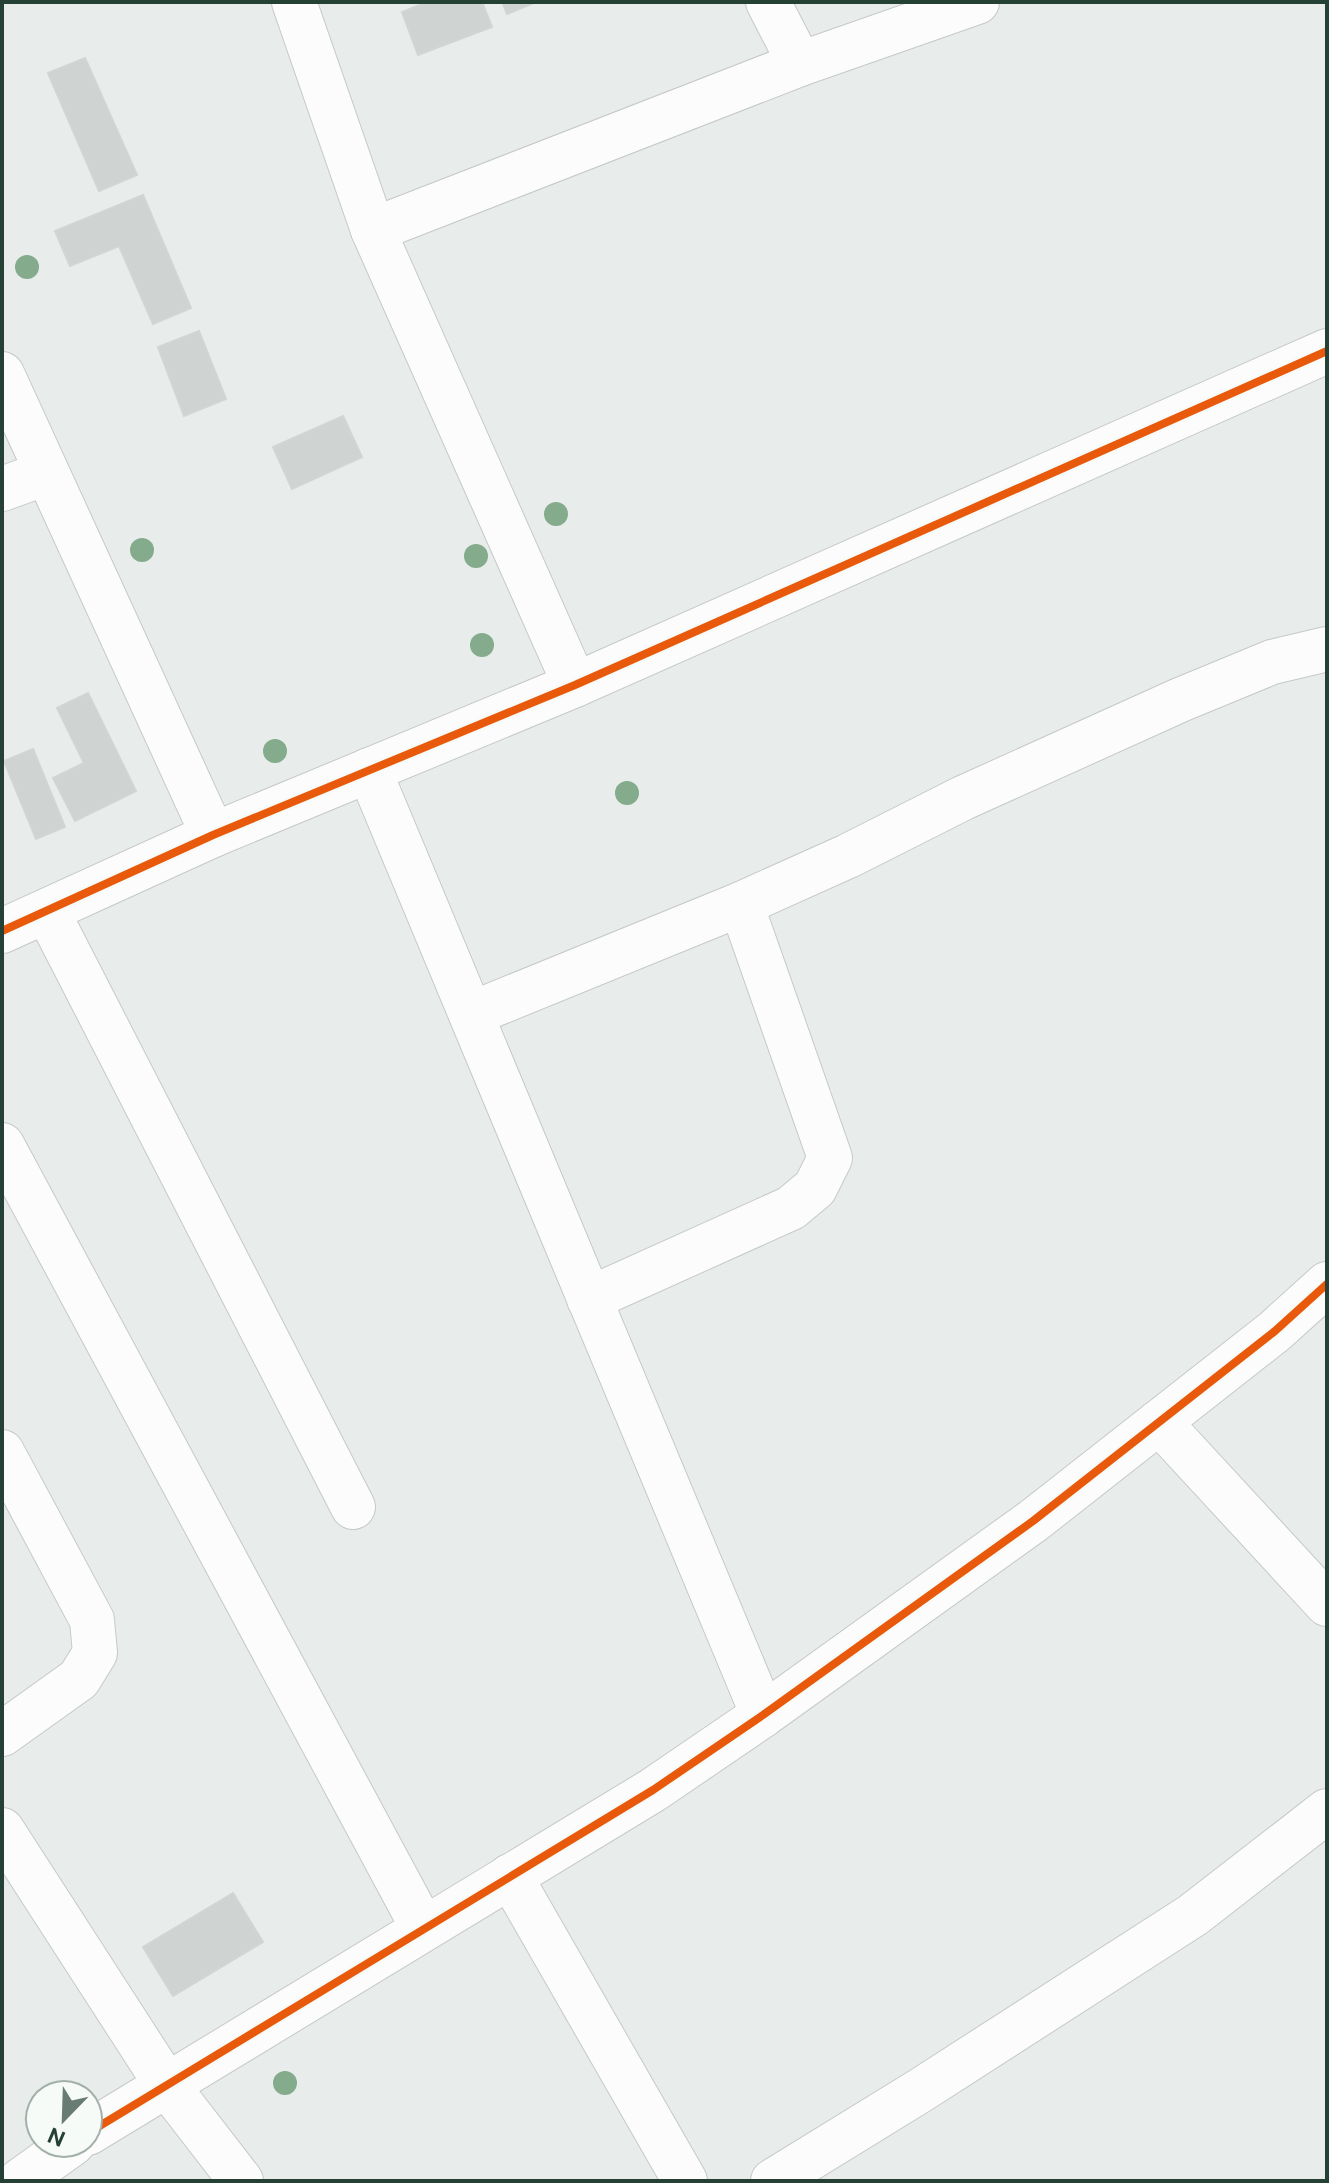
<svg xmlns="http://www.w3.org/2000/svg" width="1329" height="2183" viewBox="0 0 1329 2183" font-family="'DM Sans',sans-serif">
<style>
.building{fill:#cfd3d1;stroke:#d1d5d3;stroke-width:2}
.lines{fill:none;stroke-linecap:round;stroke-linejoin:round}
.minor-casing{stroke:#c5c9c7;stroke-width:46}
.minor{stroke:#fcfcfc;stroke-width:44}
.cycleway-casing{stroke:#f7fbf8;stroke-width:13}
.cycleway{stroke:#e8590c;stroke-width:8}
.tree{fill:#83ab8c}
</style>
<rect width="100%" height="100%" fill="#e8ecea"/>
<g class="building">
<polygon points="427,2 482,2 492,27 418,55 402,12"/>
<polygon points="502,2 536,2 507,14"/>
<polygon points="85,58 137,175 99,191 48,73"/>
<polygon points="143,195 191,308 153,324 119,246 70,266 55,231"/>
<polygon points="199,331 226,399 184,416 158,347"/>
<polygon points="343,416 362,457 292,489 273,447"/>
<polygon points="88,693 136,791 75,821 53,778 84,763 57,708"/>
<polygon points="33,749 65,827 36,839 4,761"/>
<polygon points="233,1893 263,1942 173,1996 143,1947"/>
</g>
<g class="lines">
<defs>
<g id="minor">
<polyline points="294,2 373,230 575,685"/>
<polyline points="768,2 800,64"/>
<polyline points="373,230 800,64 977,2"/>
<polyline points="2,374 213,835"/>
<polyline points="2,489 46,473"/>
<polyline points="369,770 763,1715"/>
<polyline points="47,911 353,1507"/>
<polyline points="2,931 213,835 575,685 1327,351"/>
<polyline points="471,1014 741,904 848,856 963,798 1180,700 1272,662 1327,649"/>
<polyline points="2,1145 423,1928"/>
<polyline points="589,1299 791,1208 815,1188 830,1158 741,904"/>
<polyline points="1159,1422 1327,1604"/>
<polyline points="2,1452 92,1620 95,1653 79,1679 2,1734"/>
<polyline points="2,1830 166,2084 241,2181"/>
<polyline points="510,1876 685,2181"/>
<polyline points="88,2133 653,1790 763,1715 1033,1521 1275,1331 1327,1284"/>
<polyline points="20,2181 73,2143"/>
<polyline points="773,2181 921,2090 1193,1915 1327,1811"/>
</g>
</defs>
<use href="#minor" class="minor-casing"/>
<use href="#minor" class="minor"/>
<defs>
<g id="cycleway">
<polyline points="2,931 213,835 575,685 1327,351"/>
<polyline points="88,2133 653,1790 763,1715 1033,1521 1275,1331 1327,1284"/>
</g>
</defs>
<use href="#cycleway" class="cycleway-casing"/>
<use href="#cycleway" class="cycleway"/>
</g>
<g class="tree">
<circle cx="27" cy="267" r="12"/>
<circle cx="556" cy="514" r="12"/>
<circle cx="142" cy="550" r="12"/>
<circle cx="476" cy="556" r="12"/>
<circle cx="482" cy="645" r="12"/>
<circle cx="275" cy="751" r="12"/>
<circle cx="627" cy="793" r="12"/>
<circle cx="285" cy="2083" r="12"/>
</g>
<rect width="1329" height="2183" fill="none" stroke="#254034" stroke-width="8"/>
<g transform="translate(64 2119) rotate(203)"><circle r="38" fill="#f7fbf8" stroke="#a3b0aa" stroke-width="2"/>
<path d="M0-6L14 30L0 20L-14 30Z" fill="#697c74"/>
<text y="-12" font-size="22" font-weight="bold" text-anchor="middle" fill="#254034">N</text>
</g>
</svg>
